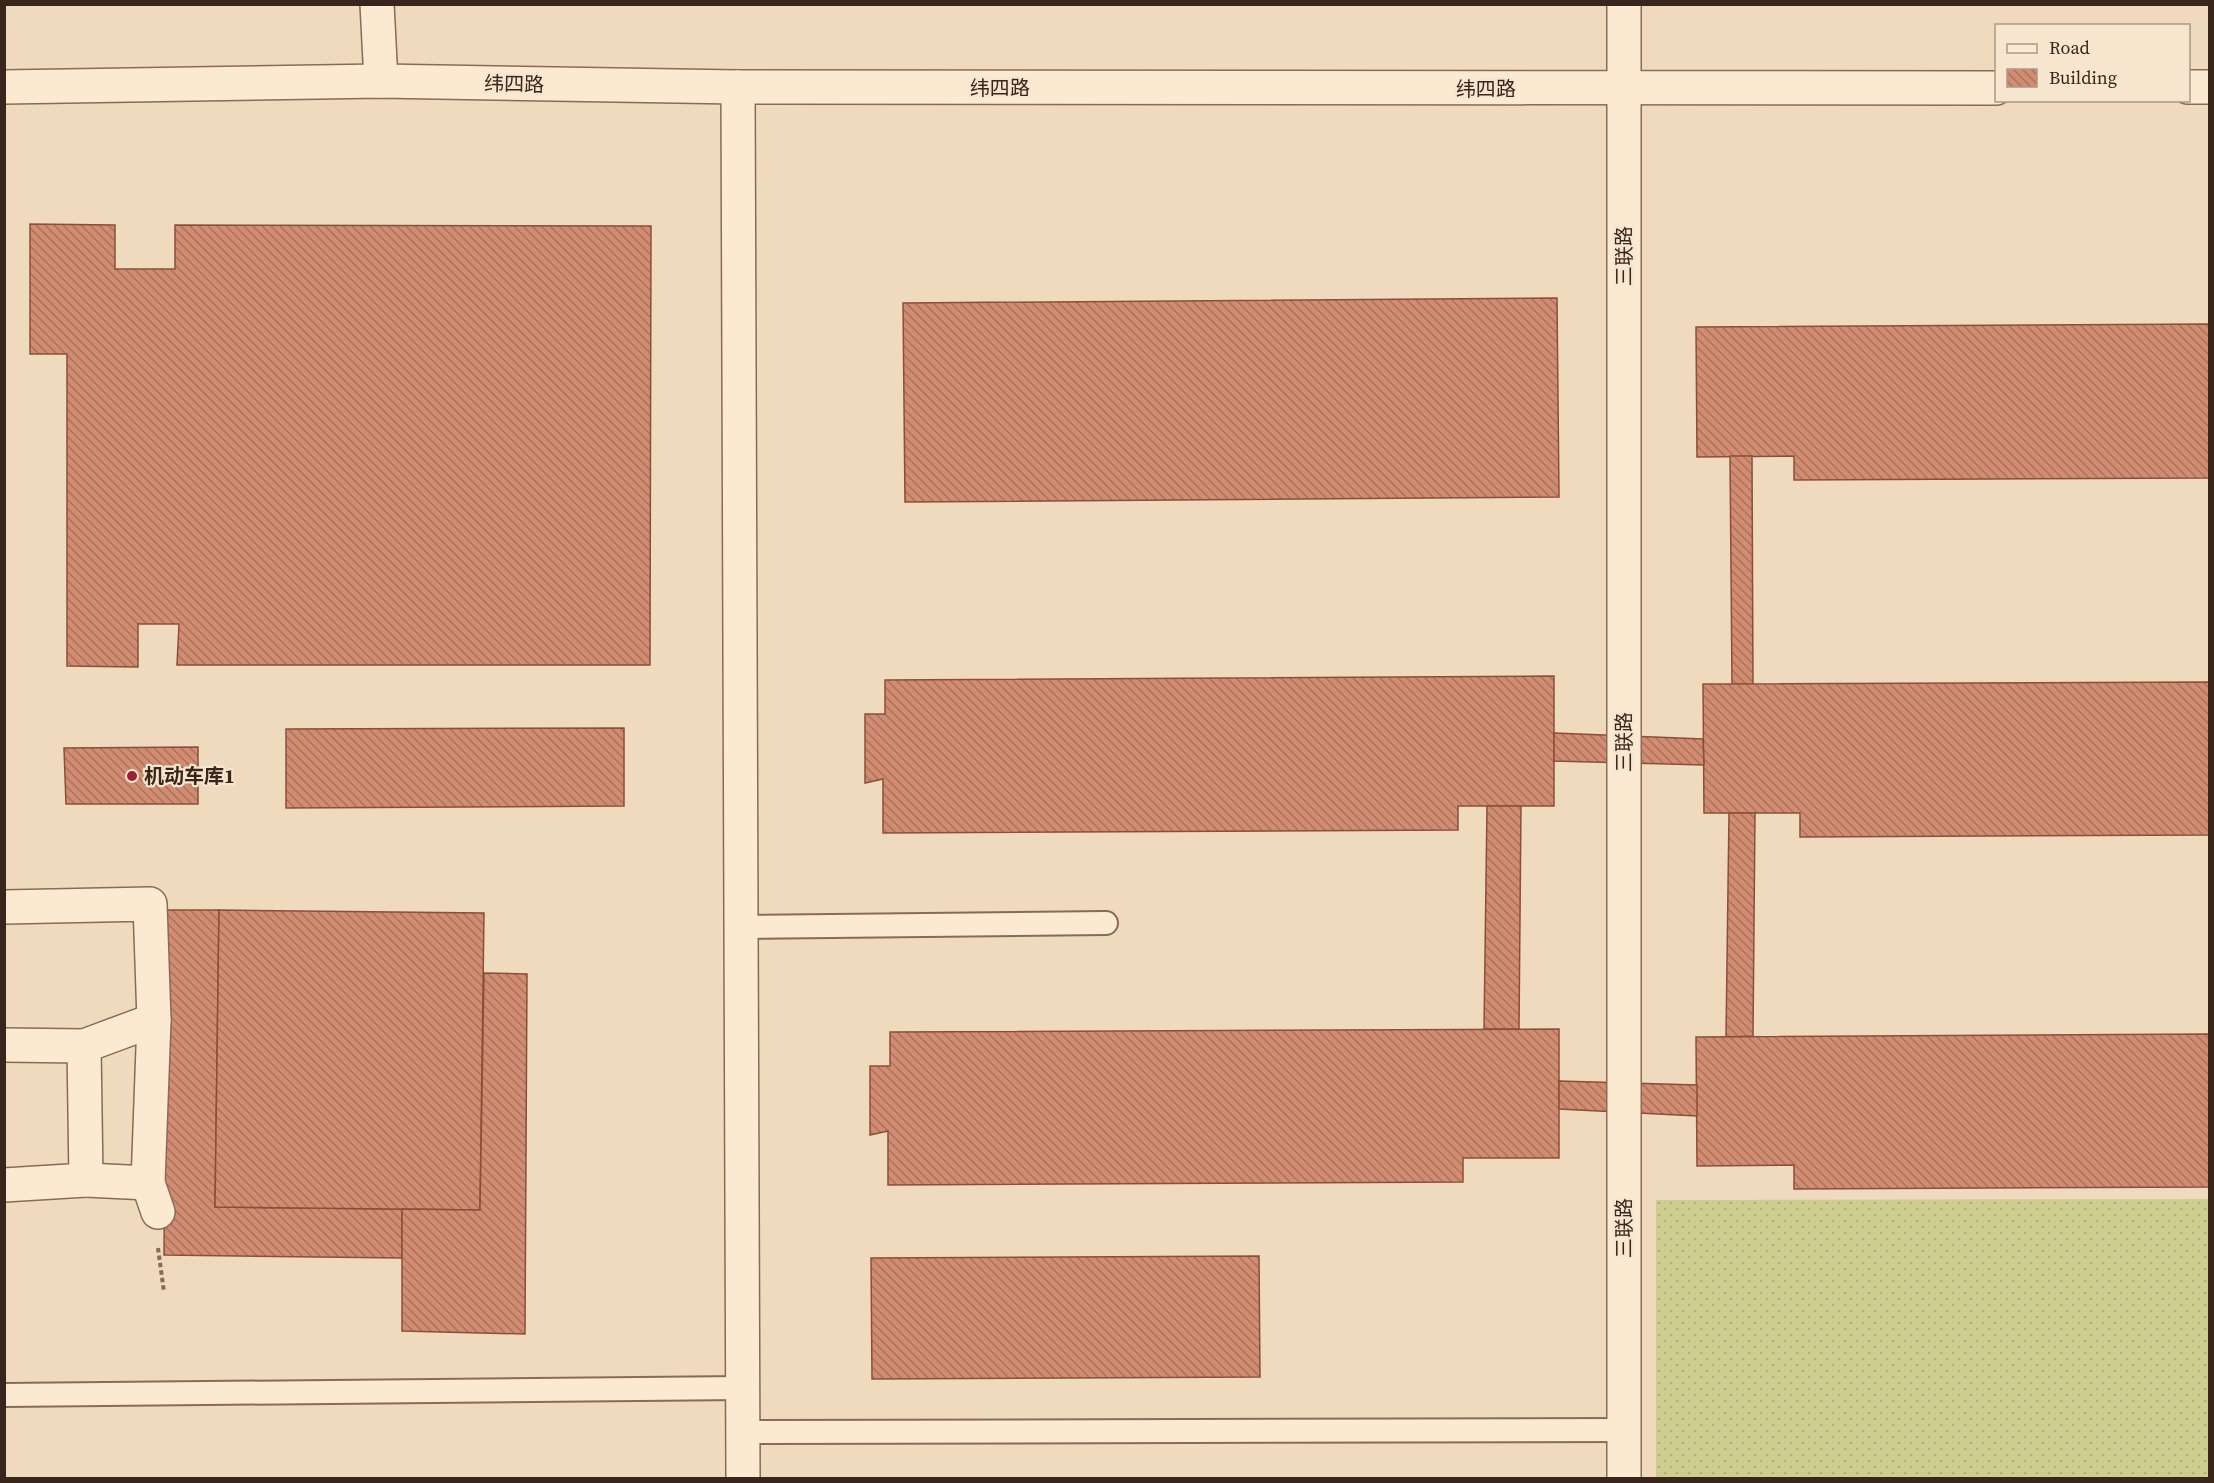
<svg xmlns="http://www.w3.org/2000/svg" width="2214" height="1483" viewBox="0 0 2214 1483" font-family="'Source Serif 4','Noto Sans SC',serif">
<style>
.grass{fill:url(#grass-dots)}
.building{fill:url(#building-back-hatch);stroke:#8a4f3a;stroke-width:1.5}
.lines{fill:none;stroke-linecap:round;stroke-linejoin:round}
.service-casing{stroke:#896a56;stroke-width:26}
.minor-casing{stroke:#896a56;stroke-width:36}
.tertiary-casing{stroke:#896a56;stroke-width:36}
.path{stroke:#896a56;stroke-width:4;stroke-dasharray:4.5 3;stroke-linecap:butt}
.service{stroke:#fbe9d1;stroke-width:22}
.minor{stroke:#fbe9d1;stroke-width:33}
.tertiary{stroke:#fbe9d1;stroke-width:33}
.poi-dot{fill:#9b2233;stroke:#f7e6ce;stroke-width:2}
.labels{text-anchor:middle;dominant-baseline:central;stroke-width:4.5;stroke-linejoin:round;paint-order:stroke}
.street-label{font-size:20px;fill:#38251b;stroke:#f7e6ce}
.poi-label{font-size:20px;font-weight:bold;fill:#38251b;stroke:#f7e6ce;text-anchor:start}
</style>
<defs>
<pattern id="grass-dots" width="8" height="8" patternUnits="userSpaceOnUse" patternTransform="scale(1.5)"><rect width="8" height="8" fill="#cece91"/><path d="M2 2h.1M6 6h.1" fill="none" stroke="#b2b17c" stroke-width="1.8" stroke-linecap="round"/></pattern>
<pattern id="building-back-hatch" width="6" height="6" patternUnits="userSpaceOnUse" patternTransform="scale(1.5)"><rect width="6" height="6" fill="#d18c71"/><path d="M-1 5l2 2M0 0l6 6M5-1l2 2" fill="none" stroke="#ab725c"/></pattern>
</defs>
<rect width="100%" height="100%" fill="#f0dabe"/>
<polygon class="grass" points="2209,1199 2209,1478 1656,1478 1656,1200"/>
<g class="building">
<polygon points="30,224 115,225 115,269 175,269 175,225 651,226 650,665 177,665 179,624 138,624 138,667 67,666 67,354 30,354"/>
<polygon points="1557,298 1559,497 905,502 903,303"/>
<polygon points="2210,324 2210,478 1794,480 1794,456 1697,457 1696,327"/>
<polygon points="1730,456 1752,456 1753,684 1732,684"/>
<polygon points="1554,676 1554,806 1458,806 1458,830 883,833 883,779 865,783 865,714 885,714 885,680"/>
<polygon points="2210,682 2210,835 1800,837 1800,813 1704,813 1703,684"/>
<polygon points="624,728 624,806 286,808 286,729"/>
<polygon points="1554,733 1703,739 1704,765 1554,761"/>
<polygon points="198,747 198,804 66,804 64,748"/>
<polygon points="1487,806 1521,806 1519,1029 1484,1029"/>
<polygon points="1729,813 1755,813 1753,1036 1726,1037"/>
<polygon points="167,910 219,910 215,1207 402,1209 402,1258 164,1255"/>
<polygon points="219,910 484,913 480,1210 215,1207"/>
<polygon points="484,973 527,974 525,1334 402,1331 402,1209 480,1210"/>
<polygon points="1559,1029 1559,1158 1463,1158 1463,1182 888,1185 888,1131 870,1135 870,1066 890,1066 890,1032"/>
<polygon points="2210,1034 2210,1187 1794,1189 1794,1165 1697,1166 1696,1037"/>
<polygon points="1559,1081 1697,1085 1697,1116 1559,1109"/>
<polygon points="1259,1256 1260,1377 872,1379 871,1258"/>
</g>
<g class="lines">
<defs>
<g id="service">
<polyline points="741,927 1106,923"/>
<polyline points="4,1395 743,1388"/>
<polyline points="743,1432 1624,1430"/>
</g>
<g id="minor">
<polyline points="1624,4 1624,1478"/>
<polyline points="738,87 743,1478"/>
<polyline points="4,907 150,904 154,1020 148,1183 86,1180"/>
<polyline points="4,1045 84,1046 154,1020"/>
<polyline points="148,1183 158,1212"/>
<polyline points="4,1185 86,1180 84,1046"/>
</g>
<g id="tertiary">
<polyline points="377,4 381,81"/>
<polyline points="4,87 381,81 738,87 1996,88"/>
<polyline points="2188,87 2210,87"/>
</g>
</defs>
<use href="#service" class="service-casing"/>
<use href="#minor" class="minor-casing"/>
<use href="#tertiary" class="tertiary-casing"/>
<polyline class="path" points="158,1248 164,1292"/>
<use href="#service" class="service"/>
<use href="#minor" class="minor"/>
<use href="#tertiary" class="tertiary"/>
</g>
<circle class="poi-dot" cx="132" cy="776" r="6"/>
<g class="labels">
<g class="street-label">
<text transform="translate(514 84) rotate(1)">纬四路</text>
<text x="1000" y="88">纬四路</text>
<text x="1486" y="89">纬四路</text>
<text transform="translate(1624 256) rotate(-90)">三联路</text>
<text transform="translate(1624 742) rotate(-90)">三联路</text>
<text transform="translate(1624 1228) rotate(-90)">三联路</text>
</g>
<g class="poi-label">
<text x="144" y="776">机动车库1</text>
</g>
</g>
<rect width="2214" height="1483" fill="none" stroke="#38251b" stroke-width="12"/>
<rect x="1995" y="24" width="195" height="78" fill="#f7e6ce" stroke="#ab9986" stroke-width="1.5"/>
<rect x="2007" y="44" width="30" height="9" fill="#fbe9d1" stroke="#ab9986" stroke-width="1.5"/>
<text x="2049" y="54" font-size="18" fill="#38251b">Road</text>
<rect x="2007" y="69" width="30" height="18" fill="url(#building-back-hatch)" stroke="#ab9986" stroke-width="1.5"/>
<text x="2049" y="84" font-size="18" fill="#38251b">Building</text>
</svg>
